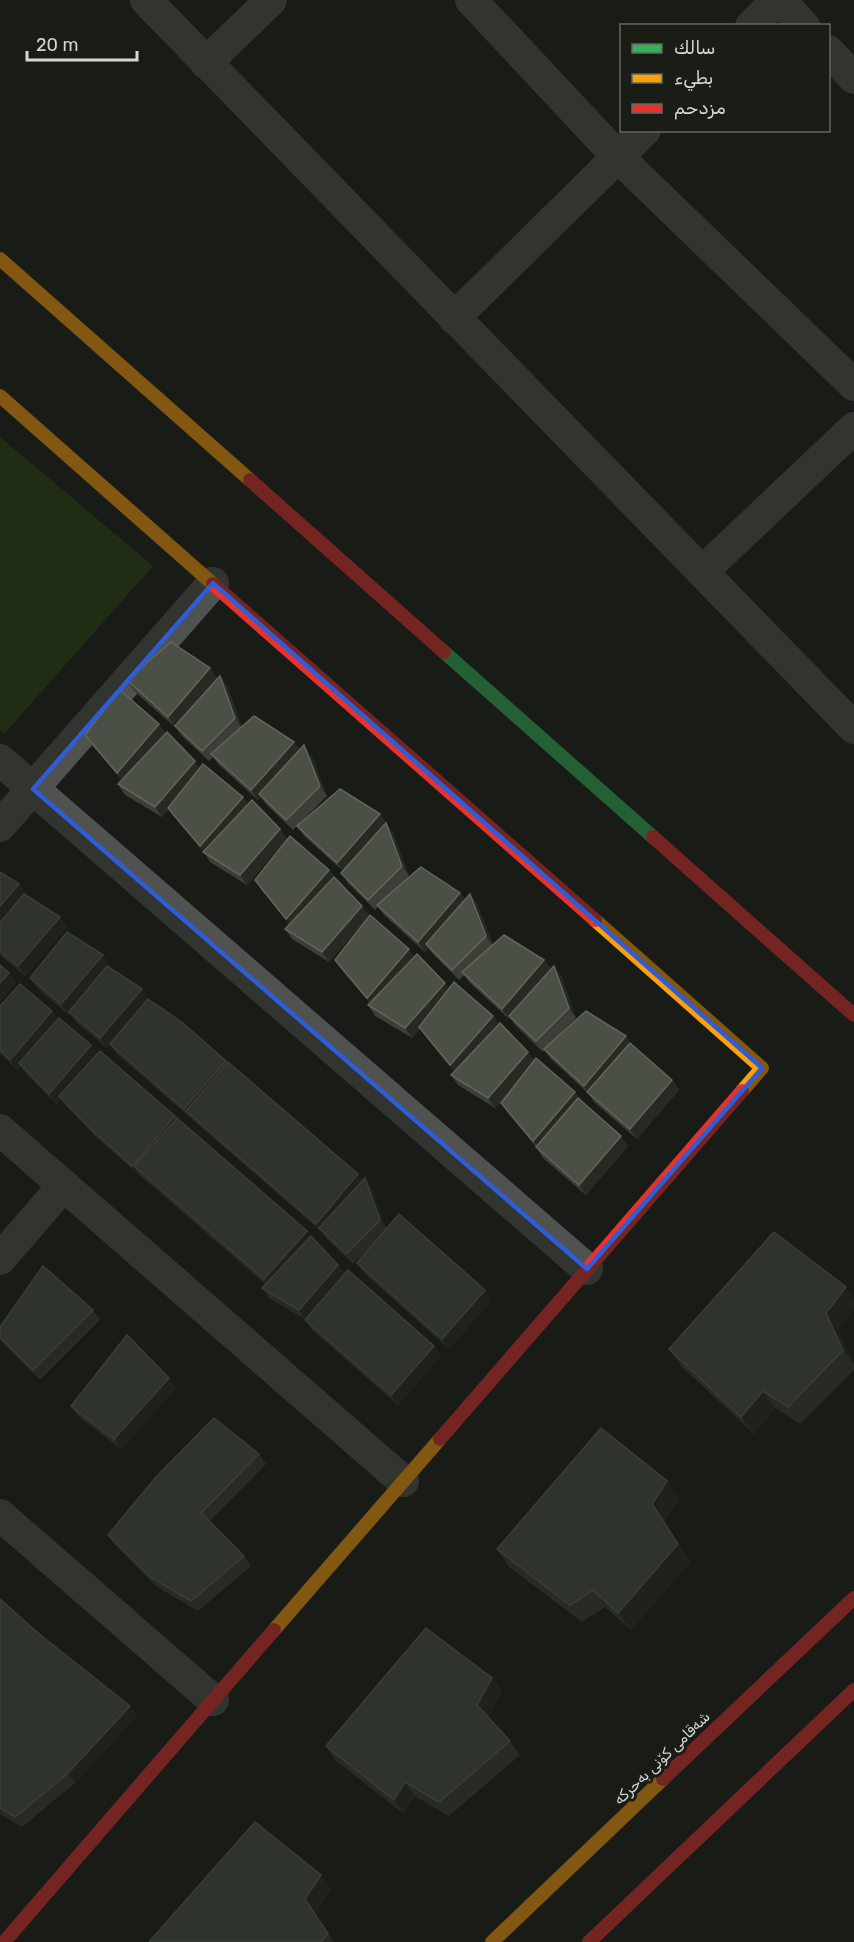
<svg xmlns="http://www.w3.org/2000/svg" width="854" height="1942" viewBox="0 0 854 1942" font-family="Rubik,'Noto Sans Arabic',sans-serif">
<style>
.green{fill:#2a4113}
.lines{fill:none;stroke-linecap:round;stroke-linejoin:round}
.street{stroke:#50524f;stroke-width:32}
.fast{stroke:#30b455;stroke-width:14}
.slow{stroke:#ff9f0a;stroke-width:14}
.jam{stroke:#e5322d;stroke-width:14}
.wall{fill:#3b3f37}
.shaded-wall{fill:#262a23}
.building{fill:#4b5047;stroke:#60655d;stroke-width:1.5}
.marked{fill:none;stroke:#2f5cd7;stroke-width:4.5;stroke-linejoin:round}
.labels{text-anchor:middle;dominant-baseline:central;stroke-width:6;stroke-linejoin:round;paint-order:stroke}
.street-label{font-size:15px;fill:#d4d7d2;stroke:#191d15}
</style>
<rect width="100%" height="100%" fill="#191b17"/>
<polygon class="green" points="0,437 153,566 4,734 0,730"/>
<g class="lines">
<g class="street">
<polyline points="146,0 854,728"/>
<polyline points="471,0 618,157 854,385"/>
<polyline points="780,0 804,26"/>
<polyline points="751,26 777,0"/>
<polyline points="828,51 854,78"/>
<polyline points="206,63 271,0"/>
<polyline points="454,318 645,130"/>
<polyline points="702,572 854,428"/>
<polyline points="0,760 587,1269"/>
<polyline points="0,826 213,583"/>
<polyline points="0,1130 403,1481"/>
<polyline points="0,1259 64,1185"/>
<polyline points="0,1515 213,1700"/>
</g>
<polyline class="fast" points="444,652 653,837"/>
<g class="slow">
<polyline points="0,259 250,480"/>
<polyline points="0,396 213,584"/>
<polyline points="595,920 762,1068 742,1091"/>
<polyline points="274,1630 440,1439"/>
<polyline points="492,1942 663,1779"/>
</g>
<g class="jam">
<polyline points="250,480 444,652"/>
<polyline points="213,584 595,920"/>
<polyline points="653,837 854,1015"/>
<polyline points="440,1439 742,1091"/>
<polyline points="663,1779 854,1598"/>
<polyline points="4,1942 274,1630"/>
<polyline points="589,1942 854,1690"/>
</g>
</g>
<g class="wall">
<polygon points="210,668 217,678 220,676 227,686 242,727 294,742 299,750 311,755 327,796 293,830 266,804 261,797 258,800 218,764 213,757 209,761 182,736 175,726 175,727 134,691 127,680"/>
<polygon points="159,724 166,734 200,768 243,797 248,805 280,829 287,839 247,885 210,862 204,852 175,818 169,809 162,817 125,795 118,784 122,780 92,745 85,735"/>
<polygon points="380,814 393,833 409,876 392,893 460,893 465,900 470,894 477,904 493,945 544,960 551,969 561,976 576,1018 559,1035 632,1045 672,1080 679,1090 637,1139 594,1102 588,1093 551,1059 544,1050 543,1052 516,1026 510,1018 509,1019 469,982 464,975 459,980 433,954 428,948 425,952 384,915 378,907 375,910 348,883 341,873 343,871 304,836 297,826"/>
<polygon points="329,870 336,879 362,906 369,916 329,962 292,939 285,929 290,924 262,891 255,880"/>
<polygon points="0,872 25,894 67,927 25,976 0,955"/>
<polygon points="103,955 110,965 109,967 142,989 149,1000 227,1062 362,1180 365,1178 372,1188 386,1229 492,1300 449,1349 364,1273 357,1263 371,1246 353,1264 326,1238 323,1233 117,1054 110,1045 107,1048 76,1022 70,1013 68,1014 37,988 30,978"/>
<polygon points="414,956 449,988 493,1016 499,1024 534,1060 575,1092 581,1101 628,1146 586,1195 543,1158 536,1147 508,1113 501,1103 512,1089 495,1108 458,1085 451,1075 455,1072 420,1029 412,1038 375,1016 368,1005 370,1003 342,970 335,960"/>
<polygon points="0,1006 52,1011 58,1020 98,1054 175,1116 311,1236 338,1265 345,1274 434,1346 441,1356 398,1405 312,1330 306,1320 269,1298 262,1288 265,1284 97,1138 66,1106 61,1099 56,1104 26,1073 20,1066 17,1070 0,1053"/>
<polygon points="93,1310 100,1320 40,1380 3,1343 0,1339 0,1327"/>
<polygon points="838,1331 854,1364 854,1370 800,1424 775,1408 754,1434 681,1366 669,1349"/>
<polygon points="176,1388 121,1449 78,1416 71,1406"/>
<polygon points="259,1454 266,1464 210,1521 244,1556 251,1566 198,1611 157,1587 115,1545 108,1535"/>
<polygon points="667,1481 679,1499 664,1522 690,1562 631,1630 605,1607 582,1622 509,1567 497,1549"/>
<polygon points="0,1599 38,1633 137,1716 75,1783 22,1827 0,1814"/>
<polygon points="492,1678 502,1692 488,1717 510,1741 520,1755 449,1816 415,1796 404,1814 335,1760 326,1746"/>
<polygon points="321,1875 331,1889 315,1913 334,1942 149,1942"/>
</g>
<g class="shaded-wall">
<polygon points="210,668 217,678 175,727 168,717"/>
<polygon points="220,676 227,686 242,728 235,718"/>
<polygon points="159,724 166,734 124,783 117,773"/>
<polygon points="294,742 301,752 259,794 261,797 258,800 251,790"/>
<polygon points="304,745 311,755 327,796 320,786"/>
<polygon points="195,761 202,771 162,817 155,807"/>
<polygon points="243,797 250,807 205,853 200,846"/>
<polygon points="380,814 393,833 409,876 402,866 344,873 337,863"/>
<polygon points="280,829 287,839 247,885 240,875"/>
<polygon points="329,870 336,880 293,929 286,919"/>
<polygon points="19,884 26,894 0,924 0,906"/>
<polygon points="460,893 467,903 426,944 428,948 425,952 418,942"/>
<polygon points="470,894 477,904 493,946 486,936"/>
<polygon points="362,906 369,916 329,962 322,952"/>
<polygon points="60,917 67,927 25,976 18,966"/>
<polygon points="409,949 416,959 374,1008 367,998"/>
<polygon points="103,955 110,965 68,1014 61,1004"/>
<polygon points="544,960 551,970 509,1019 502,1009"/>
<polygon points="554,966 561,976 576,1018 569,1008"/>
<polygon points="9,973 16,983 0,1002 0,983"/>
<polygon points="445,983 452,993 412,1038 405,1028"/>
<polygon points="142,989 149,999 107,1048 100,1038"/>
<polygon points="52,1011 59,1021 19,1063 20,1066 17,1070 10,1060"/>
<polygon points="493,1016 500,1026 457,1075 450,1065"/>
<polygon points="626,1036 633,1046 591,1096 584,1086"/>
<polygon points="91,1045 98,1055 59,1096 61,1099 56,1104 49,1094"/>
<polygon points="528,1052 535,1062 495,1108 488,1098"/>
<polygon points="226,1061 233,1071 186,1111 191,1119 184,1109"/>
<polygon points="672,1080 679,1090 637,1139 630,1129"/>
<polygon points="575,1092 582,1102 540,1151 533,1141"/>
<polygon points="175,1116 182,1126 134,1166 140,1175 139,1176 132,1166"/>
<polygon points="621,1136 628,1146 586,1195 579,1185"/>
<polygon points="358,1174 365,1185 319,1228 323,1234 316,1224"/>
<polygon points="365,1178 372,1188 387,1230 380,1220"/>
<polygon points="307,1231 314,1241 271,1289 264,1279"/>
<polygon points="338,1265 345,1275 306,1321 299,1310"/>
<polygon points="846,1287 854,1299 854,1309 838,1331 854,1365 843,1350 826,1313"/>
<polygon points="485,1290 492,1300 449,1349 442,1339"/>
<polygon points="434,1346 441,1356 398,1405 391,1395"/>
<polygon points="169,1378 176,1388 121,1449 114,1439"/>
<polygon points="763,1391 775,1408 754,1434 741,1417"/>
<polygon points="667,1481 679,1499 664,1522 690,1562 631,1630 618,1613 652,1504"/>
<polygon points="492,1678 502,1692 487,1719 477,1705"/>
<polygon points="130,1706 137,1716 75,1783 68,1773"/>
<polygon points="405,1782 415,1796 404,1814 394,1800"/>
<polygon points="321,1875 331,1889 315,1913 334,1942 305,1899"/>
</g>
<g class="building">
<polygon points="171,642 210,668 168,717 127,680"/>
<polygon points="220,676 235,718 202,751 175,726"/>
<polygon points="120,690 159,724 117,773 85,735"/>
<polygon points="254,716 294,742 251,790 211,754"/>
<polygon points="167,732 195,761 155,807 118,784"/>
<polygon points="304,745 320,786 286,820 259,794"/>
<polygon points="203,764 243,797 200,846 168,808"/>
<polygon points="340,789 380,814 337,863 297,826"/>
<polygon points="252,800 280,829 240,875 203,852"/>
<polygon points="386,823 402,866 368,900 341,873"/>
<polygon points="290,836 329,870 286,919 255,880"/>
<polygon points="421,867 460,893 418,942 377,905"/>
<polygon points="0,872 19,884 0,906"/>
<polygon points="334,877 362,906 322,952 285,929"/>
<polygon points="24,894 60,917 18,966 0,951 0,923"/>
<polygon points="470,894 486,936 452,970 426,944"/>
<polygon points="370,915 409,949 367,998 335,960"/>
<polygon points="67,932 103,955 61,1004 30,978"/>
<polygon points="504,935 544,960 502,1009 462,972"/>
<polygon points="417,954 445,983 405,1028 368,1005"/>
<polygon points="0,965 9,973 0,983"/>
<polygon points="107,966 142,989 100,1038 69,1012"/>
<polygon points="554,966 569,1008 536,1041 509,1016"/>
<polygon points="454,982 493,1016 450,1065 419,1027"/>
<polygon points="20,984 52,1011 10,1060 0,1050 0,1006"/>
<polygon points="148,999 183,1023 226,1061 184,1109 110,1044"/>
<polygon points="586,1011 626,1036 584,1086 544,1049"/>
<polygon points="59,1018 91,1045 49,1094 19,1063"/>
<polygon points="500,1023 528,1052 488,1098 451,1075"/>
<polygon points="630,1043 672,1080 630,1129 587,1092"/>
<polygon points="100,1051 175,1116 132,1166 90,1128 59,1096"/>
<polygon points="536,1058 575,1092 533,1141 501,1103"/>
<polygon points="228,1062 358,1174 316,1224 186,1111"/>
<polygon points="578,1098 621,1136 579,1185 536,1147"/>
<polygon points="177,1118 307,1231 264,1279 134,1166"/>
<polygon points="365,1178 380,1220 346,1254 319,1228"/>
<polygon points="399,1214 485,1290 442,1339 357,1263"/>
<polygon points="774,1232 846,1287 826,1313 843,1350 788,1407 763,1391 741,1417 669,1349"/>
<polygon points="311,1236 338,1265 299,1310 262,1288"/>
<polygon points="43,1266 93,1310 33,1370 0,1337 0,1327"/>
<polygon points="348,1270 434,1346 391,1395 305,1320"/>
<polygon points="127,1335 169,1378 114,1439 71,1406"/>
<polygon points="214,1418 259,1454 201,1513 244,1556 191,1601 150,1577 108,1535 156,1477"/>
<polygon points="601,1428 667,1481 652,1504 678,1544 618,1613 593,1590 570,1605 497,1549"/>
<polygon points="0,1599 38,1633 130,1706 68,1773 15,1817 0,1808"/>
<polygon points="426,1628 492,1678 477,1705 510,1741 439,1802 405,1782 394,1800 326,1746"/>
<polygon points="255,1822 321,1875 305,1899 328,1934 320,1942 149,1942"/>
</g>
<path d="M0 0H854V1942H0ZM 213,583 L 762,1068 L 587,1269 L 33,789 Z" fill="#191b17" fill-opacity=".55" fill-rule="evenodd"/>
<path class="marked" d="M 213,583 L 762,1068 L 587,1269 L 33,789 Z"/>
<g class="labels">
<g class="street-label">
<text transform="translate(662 1758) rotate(-44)">شەقامی کۆنی بەحرکە</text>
</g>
</g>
<rect x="620" y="24" width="210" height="108" fill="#191d15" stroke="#646761" stroke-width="1.5"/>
<rect x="632" y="44" width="30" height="9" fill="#30b455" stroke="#646761" stroke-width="1.5"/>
<text x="674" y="54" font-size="18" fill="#d4d7d2">سالك</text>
<rect x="632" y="74" width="30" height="9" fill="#ff9f0a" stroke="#646761" stroke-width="1.5"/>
<text x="674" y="84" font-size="18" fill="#d4d7d2">بطيء</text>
<rect x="632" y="104" width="30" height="9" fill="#e5322d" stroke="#646761" stroke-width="1.5"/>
<text x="674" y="114" font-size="18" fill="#d4d7d2">مزدحم</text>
<path d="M27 51v9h110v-9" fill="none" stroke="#d4d7d2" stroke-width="3"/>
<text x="36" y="51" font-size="18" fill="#d4d7d2" stroke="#191d15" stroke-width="4.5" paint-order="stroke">20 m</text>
</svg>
